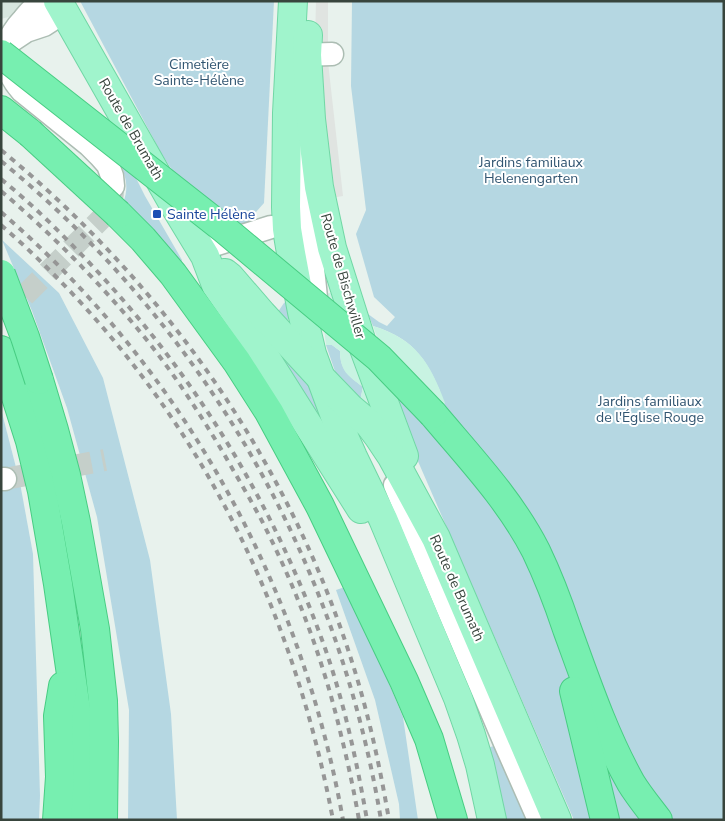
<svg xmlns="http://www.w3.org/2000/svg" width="725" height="821" viewBox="0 0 725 821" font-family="'Nunito Sans',sans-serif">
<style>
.residential{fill:#d7e6de}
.green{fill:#b5d7e2}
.sand{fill:#c8f3e2}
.parking{fill:#e0e4e1}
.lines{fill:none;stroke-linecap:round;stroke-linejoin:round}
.minor-tunnel{stroke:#c5cfca;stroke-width:22;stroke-dasharray:22 11;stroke-linecap:butt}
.minor-casing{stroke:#acbdb3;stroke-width:25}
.major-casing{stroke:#71d7a5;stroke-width:30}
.highway-casing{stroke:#48cd83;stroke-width:30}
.minor{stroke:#fff;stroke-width:22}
.major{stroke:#a0f4cc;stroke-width:28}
.highway{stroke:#77efb0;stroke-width:28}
.rail{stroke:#969696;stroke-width:4;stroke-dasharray:6 6;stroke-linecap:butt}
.highway-bridge-casing{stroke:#48cd83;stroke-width:30;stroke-linecap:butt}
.highway-bridge{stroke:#77efb0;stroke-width:28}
.transit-dot{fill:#1a4fb4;stroke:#fff;stroke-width:2}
.labels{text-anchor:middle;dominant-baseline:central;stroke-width:4;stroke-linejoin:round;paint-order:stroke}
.park-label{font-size:14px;fill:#315571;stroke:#fff}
.street-label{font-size:14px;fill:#38453d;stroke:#fff}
.transit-label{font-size:14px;fill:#164399;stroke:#fff;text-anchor:start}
</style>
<rect width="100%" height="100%" fill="#e8f2ed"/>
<polygon class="residential" points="1,1 69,1 1,19"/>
<g class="green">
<polygon points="80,1 274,1 264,203 242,228 215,236 161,153"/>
<path d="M 352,1 L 724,1 L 724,820 L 574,820 L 387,390 L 440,391 C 425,356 411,338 373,326 L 368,314 L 379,322 L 387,326 L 395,317 L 374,297 L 356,234 L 366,210 L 351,86 Z"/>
<path d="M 121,164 L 129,164 L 145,196 L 182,260 L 179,266 L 123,203 C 129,188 126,179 121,164 Z"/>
<polygon points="2,240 59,293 103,378 150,560 171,714 177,820 128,820 129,710 97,517 67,408 32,311"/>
<polygon points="290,299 292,316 289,319 285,321 273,319 284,303"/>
<polygon points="264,331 312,381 353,480"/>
<path d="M 326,345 L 332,345 L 340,351 C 340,370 349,376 363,387 L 359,406 L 339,383 Z"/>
<polygon points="1,409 20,483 33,554 40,796 39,820 1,820"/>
<polygon points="348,586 403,717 418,820 400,820 399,804 375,700 336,590"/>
<polygon points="497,745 528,820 506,820 487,748"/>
</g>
<g class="sand">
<path d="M 336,292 L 379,418 L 359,406 L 363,387 C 348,376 340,371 340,351 L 332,345 L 326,345 L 320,295 Z"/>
<path d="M 373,326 C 416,339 430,363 445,403 L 427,421 L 395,387 Z"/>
</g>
<polygon class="parking" points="316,1 328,1 328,62 343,196 331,198 315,40"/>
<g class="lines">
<g class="minor-tunnel">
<path d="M 1,319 L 103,217 C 109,208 113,200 113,190"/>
<polyline points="5,479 105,460"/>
</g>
<defs>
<g id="minor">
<path d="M 43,1 C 32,8 31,11 23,20 C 19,24 16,28 13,33 C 0,53 7,74 22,91 L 89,145 L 100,156 L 108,165 L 112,176 L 113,186"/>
<polyline points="11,41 26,31 44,25 64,12"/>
<polyline points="298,46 300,55 332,54"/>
<polyline points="295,153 311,249 318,317"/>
<polyline points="217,244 271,227"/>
<polyline points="1,479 5,479"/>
<polyline points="395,485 505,743 539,820"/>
</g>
<g id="major">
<polyline points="58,1 174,205 205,256 216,285 255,341 361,509"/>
<polyline points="293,1 287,113 286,207 287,229 291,253 302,312 312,354 336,419 353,457 383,519 458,698 471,735 480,765 492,820"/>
<polyline points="308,35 307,55 311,119 319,187 332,248 363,346 404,456"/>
<polyline points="225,273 230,277 262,314 321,378 350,408 369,424 378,436 392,457 436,538 557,820"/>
</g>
<g id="highway">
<polyline points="1,110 30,133"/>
<polyline points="118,214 143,239 173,274 237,362 269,412 320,506 404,681 429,739 453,820"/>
<polyline points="1,350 30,441 42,491 58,584 77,716 80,756 82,820"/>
<polyline points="39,380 54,430 66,475 76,522 95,629 103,701 104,741 103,820"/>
<path d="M 433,414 C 470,458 510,500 536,551 C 548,576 558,602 567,629 C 586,681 604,735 631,783 C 639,796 649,808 658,820"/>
<polyline points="574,691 605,820"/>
<polyline points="57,820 60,777 58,716 63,686"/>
</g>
</defs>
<use href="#minor" class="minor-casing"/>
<use href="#major" class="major-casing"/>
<use href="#highway" class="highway-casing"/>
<use href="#minor" class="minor"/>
<use href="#major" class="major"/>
<use href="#highway" class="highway"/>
<g class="rail">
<path d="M 1,150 C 165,285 289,461 353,665 C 369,716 380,767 389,820"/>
<path d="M 1,161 C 205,328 338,560 381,820"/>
<path d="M 1,179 C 28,201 52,224 76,249 C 188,363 273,500 326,651 C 345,706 357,763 367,820"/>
<path d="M 1,191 C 54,236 102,285 146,339 C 175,375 200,414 224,454 C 237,477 251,500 263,523 C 297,590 324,662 341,735 C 348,763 354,791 359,820"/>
<path d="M 1,212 C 183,369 301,584 343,820"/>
<path d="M 1,225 C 181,382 289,586 333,820"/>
</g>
<defs>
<g id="highway-bridge">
<polyline points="1,54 224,229 302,294 379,358 433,414"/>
<polyline points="30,133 118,214"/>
<polyline points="1,274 25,337 39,380"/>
</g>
</defs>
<use href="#highway-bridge" class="highway-bridge-casing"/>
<use href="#highway-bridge" class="highway-bridge"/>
</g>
<rect class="transit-dot" x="152" y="209" width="10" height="10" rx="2.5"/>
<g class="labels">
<g class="park-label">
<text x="199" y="64">Cimetière<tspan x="199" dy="16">Sainte-Hélène</tspan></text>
<text x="531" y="162">Jardins familiaux<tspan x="531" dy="16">Helenengarten</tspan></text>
<text x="650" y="401">Jardins familiaux<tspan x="650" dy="16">de l'Église Rouge</tspan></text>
</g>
<g class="street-label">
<text transform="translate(131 129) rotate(60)">Route de Brumath</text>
<text transform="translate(343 276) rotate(74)">Route de Bischwiller</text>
<text transform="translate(457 588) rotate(66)">Route de Brumath</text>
</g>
<g class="transit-label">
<text x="167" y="214">Sainte Hélène</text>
</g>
</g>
<rect width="725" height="821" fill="none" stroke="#38453d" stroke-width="5"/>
</svg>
